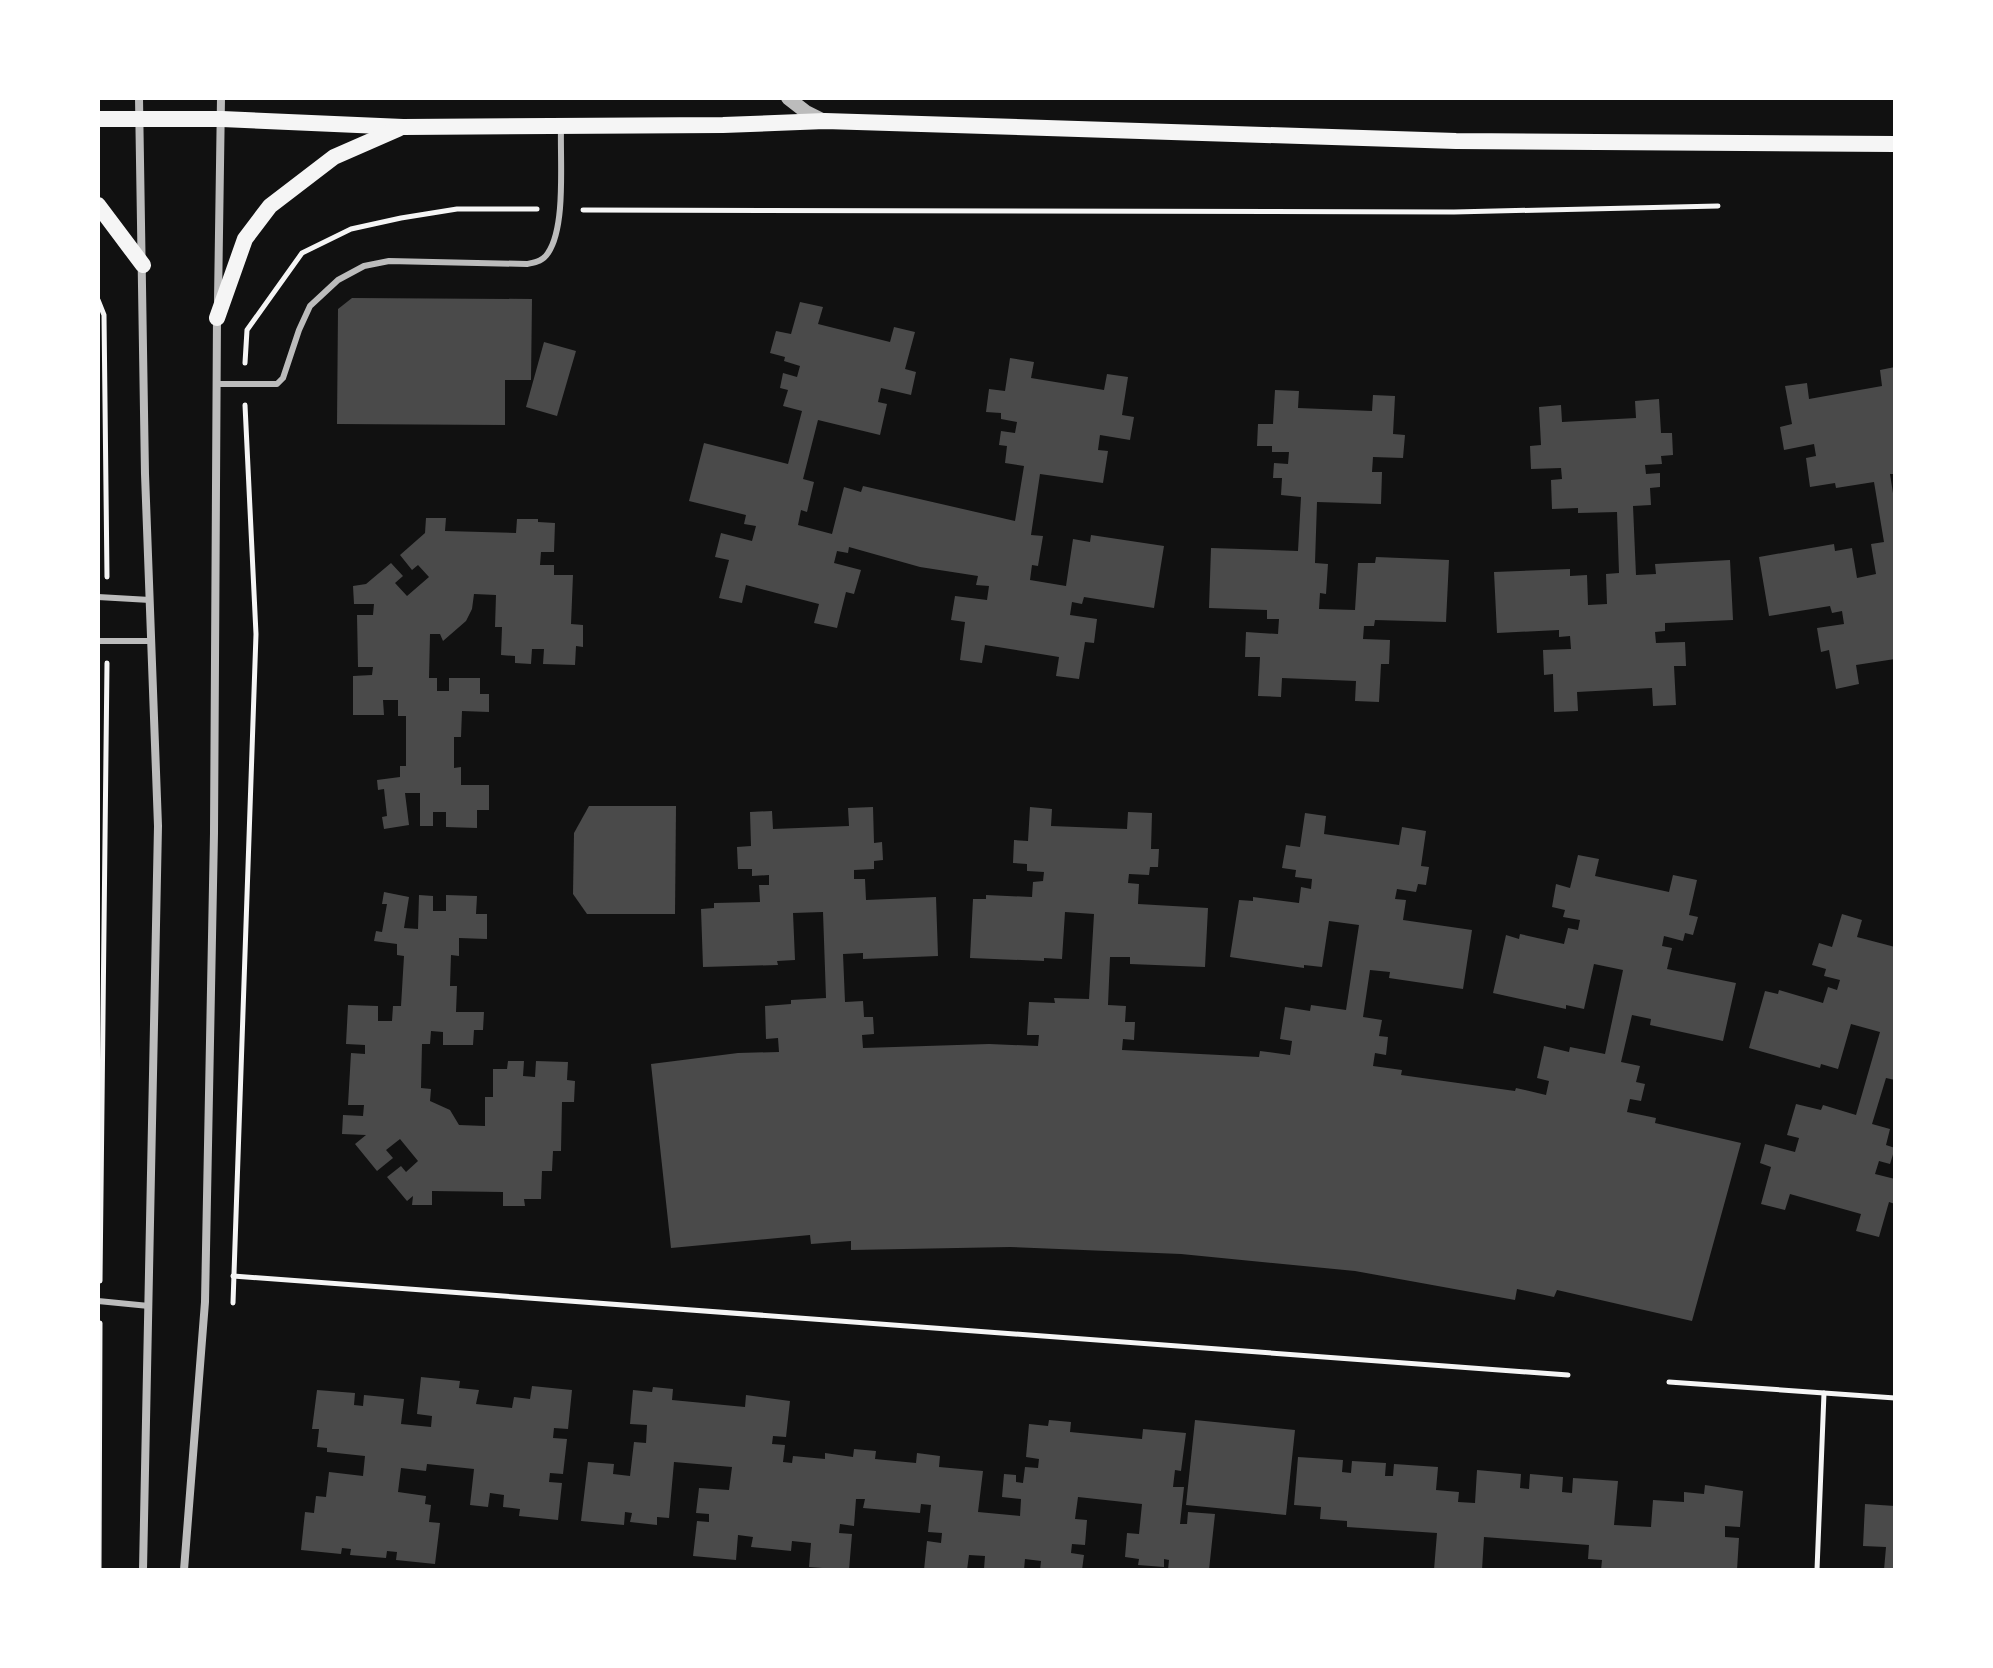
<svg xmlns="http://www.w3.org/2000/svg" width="1993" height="1668" viewBox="0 0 1993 1668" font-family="'Titillium Web',sans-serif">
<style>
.building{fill:#4a4a4a}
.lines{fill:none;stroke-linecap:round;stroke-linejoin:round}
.path{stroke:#f5f5f5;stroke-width:5}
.service{stroke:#bcbcbc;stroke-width:6}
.minor{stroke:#bcbcbc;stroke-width:8}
.tertiary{stroke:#bcbcbc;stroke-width:14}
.secondary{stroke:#f5f5f5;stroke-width:16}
</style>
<rect width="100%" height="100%" fill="#111"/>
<g class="building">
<polygon points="352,298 532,299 531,380 505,380 505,425 337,424 338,309"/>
<polygon points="800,302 823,307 818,324 890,342 894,327 915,332 905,369 916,372 911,395 881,388 878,402 887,404 880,435 818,420 803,479 814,482 807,512 801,510 798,525 832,534 844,487 861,492 863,486 1015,521 1024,466 1005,463 1007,446 999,445 1001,431 1015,433 1017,422 1001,419 1001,413 986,412 989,389 1005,391 1010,358 1034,362 1031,378 1104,390 1107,374 1128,377 1122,415 1134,417 1130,440 1100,435 1098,450 1108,451 1103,483 1040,474 1031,535 1043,536 1038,566 1032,565 1030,580 1066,586 1073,539 1090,542 1091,535 1164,546 1154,608 1084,597 1082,604 1072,602 1070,615 1097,619 1094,643 1085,642 1079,679 1056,676 1059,657 985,645 982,663 960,660 965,622 951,620 955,596 987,600 989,586 976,585 978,576 920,567 849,547 848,553 837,551 834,563 861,570 854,594 846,592 837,628 814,623 819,604 746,585 742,603 719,598 729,560 715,557 721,533 752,541 756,526 744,524 746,515 689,501 704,443 788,464 802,411 783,406 788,390 780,388 783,373 797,377 800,366 784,361 785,357 770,353 776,331 791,334"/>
<polygon points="544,342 576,351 557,416 526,407"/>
<polygon points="1895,367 1895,474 1890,474 1895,506 1895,659 1856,665 1859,684 1836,689 1829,650 1821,652 1817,628 1844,624 1842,611 1832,613 1830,606 1769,616 1759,557 1834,544 1835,551 1852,548 1857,578 1876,574 1871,544 1884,542 1874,482 1836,488 1835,483 1810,487 1806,458 1816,456 1814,444 1784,450 1780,427 1792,424 1785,386 1807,383 1809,399 1882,386 1880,370"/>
<polygon points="1275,390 1299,391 1298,408 1372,411 1373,395 1395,396 1393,434 1405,435 1403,458 1373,457 1372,472 1382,472 1381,504 1317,502 1315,563 1328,564 1326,594 1320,593 1319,609 1355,610 1358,563 1375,563 1376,557 1449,560 1446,622 1375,620 1374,626 1364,626 1363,639 1390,640 1389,664 1381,664 1379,702 1355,701 1356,681 1282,678 1281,697 1258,696 1260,657 1245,657 1246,632 1278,634 1279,619 1267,619 1267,610 1209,608 1211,548 1298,551 1301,497 1281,495 1282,478 1273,478 1274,463 1288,464 1289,452 1272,452 1272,446 1257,446 1258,424 1273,424"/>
<polygon points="1659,399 1661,433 1672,433 1673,455 1661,456 1662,464 1645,465 1646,474 1660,473 1660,487 1650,488 1651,505 1633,506 1636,575 1656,574 1655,564 1730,560 1733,620 1665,623 1665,631 1655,632 1656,643 1685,642 1686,666 1674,666 1676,705 1653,706 1652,688 1577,692 1578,711 1554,712 1553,674 1544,675 1543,650 1571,649 1570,636 1559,637 1559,630 1497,633 1494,572 1570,569 1570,576 1587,575 1588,605 1607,604 1606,574 1619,573 1617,512 1578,513 1578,508 1552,509 1551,480 1562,479 1561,468 1531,469 1530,446 1541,445 1539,407 1561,405 1562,422 1636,418 1635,401"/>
<polygon points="426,518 446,518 445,531 516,533 517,519 538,519 538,522 555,523 554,552 541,552 540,565 554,565 554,575 573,575 571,624 583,625 583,647 576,646 575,665 543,664 544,649 532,649 531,664 515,663 515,656 501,655 502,627 495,627 496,595 474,594 472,609 466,621 443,641 440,634 430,634 429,678 437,678 437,691 449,691 449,678 480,678 480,694 489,694 489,712 462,711 461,737 454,737 454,768 461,767 461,785 489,785 489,810 477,810 477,828 446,827 446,812 433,812 433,826 420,826 420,793 405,793 409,825 384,829 382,817 387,816 384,789 378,790 377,780 400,777 400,766 406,766 406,716 398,716 398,700 383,700 384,715 353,715 353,676 372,675 373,667 358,667 357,615 373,615 374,604 354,604 353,586 366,584 391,563 403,576 395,583 407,596 429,577 418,565 412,570 400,555 425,533"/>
<polygon points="589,806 676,806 675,914 587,914 573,894 574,833"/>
<polygon points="873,807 874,843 882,842 883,860 874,861 874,869 854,870 854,879 865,879 866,900 936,897 938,956 863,959 863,953 843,954 845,1002 863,1001 864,1017 873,1017 874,1034 862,1035 863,1048 989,1044 1038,1046 1039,1035 1027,1035 1029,1002 1055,1003 1054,998 1089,999 1094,914 1065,912 1062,959 1044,958 1044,961 970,958 973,899 986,899 986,895 1032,897 1033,882 1043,881 1044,872 1027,871 1027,864 1013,863 1014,840 1028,841 1030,807 1052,809 1051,826 1127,829 1128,812 1152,813 1151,849 1159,849 1158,867 1150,867 1149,875 1129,874 1128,883 1139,884 1138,904 1208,908 1205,967 1130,964 1130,957 1110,957 1108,1005 1126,1006 1125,1022 1135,1022 1134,1040 1123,1039 1122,1050 1259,1057 1260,1051 1290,1055 1292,1041 1280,1039 1285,1007 1310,1011 1311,1005 1346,1010 1359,925 1329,921 1322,967 1304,965 1304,968 1230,957 1239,900 1253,901 1253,897 1299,903 1301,887 1311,889 1312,879 1295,877 1296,870 1282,868 1286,845 1300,847 1305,813 1326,816 1324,834 1399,845 1402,827 1426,831 1421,866 1429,867 1426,885 1418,884 1416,892 1397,889 1395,899 1406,900 1403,920 1472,930 1463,989 1389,978 1390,972 1370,970 1363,1017 1382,1020 1379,1036 1388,1037 1386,1055 1375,1053 1373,1066 1402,1070 1401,1075 1515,1091 1516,1088 1546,1095 1549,1081 1537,1078 1544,1046 1569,1052 1570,1047 1605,1054 1623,970 1594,964 1584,1009 1566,1005 1566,1009 1493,993 1506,935 1519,939 1520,934 1564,944 1568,928 1578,930 1580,920 1563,917 1565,910 1552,907 1556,884 1570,888 1578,855 1599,859 1595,876 1669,892 1673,875 1697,880 1689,915 1698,917 1693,935 1685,933 1683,941 1664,936 1662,946 1672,948 1667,969 1736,983 1723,1041 1650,1025 1651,1019 1632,1015 1621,1062 1640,1066 1636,1082 1645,1084 1641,1101 1630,1099 1627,1112 1656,1118 1655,1123 1741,1143 1692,1321 1557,1290 1554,1297 1517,1289 1515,1300 1355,1271 1181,1254 1010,1247 851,1250 851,1241 811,1244 810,1235 671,1248 651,1064 738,1053 779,1052 778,1038 766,1039 765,1006 791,1004 791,1000 826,998 823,912 793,913 795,960 777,961 778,965 703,967 701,909 714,908 714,903 760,902 759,885 769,885 769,875 752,876 752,869 738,869 737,847 751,846 750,812 772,811 773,829 849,826 848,808"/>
<polygon points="384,892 409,897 404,928 418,929 419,895 433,896 433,911 446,911 446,895 477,896 476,914 487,914 487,939 459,938 459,956 451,955 450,986 457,986 456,1012 484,1012 483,1030 474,1030 473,1045 443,1045 443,1032 431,1031 430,1044 422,1044 421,1088 431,1089 430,1101 450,1110 459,1125 485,1126 485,1097 493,1097 493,1069 507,1069 508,1061 524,1061 523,1076 535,1077 536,1061 568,1062 567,1080 575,1081 574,1102 562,1102 561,1151 553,1151 552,1171 542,1171 541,1199 524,1199 525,1206 503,1206 503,1192 432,1191 432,1205 412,1205 413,1196 407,1201 387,1177 401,1166 406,1172 418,1161 400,1139 386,1150 393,1158 377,1171 355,1144 366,1135 342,1134 343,1115 363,1116 364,1105 348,1105 351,1053 365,1054 365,1045 346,1044 348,1005 378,1006 378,1021 392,1021 393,1006 401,1006 404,956 397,955 397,944 374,941 376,931 382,932 387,904 382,904"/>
<polygon points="1842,914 1862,920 1857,937 1895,947 1895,1080 1886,1078 1872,1124 1890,1129 1886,1145 1895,1148 1890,1164 1879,1161 1875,1174 1895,1179 1895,1204 1889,1202 1879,1237 1856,1231 1861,1214 1790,1194 1785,1210 1761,1204 1771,1167 1760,1163 1765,1144 1795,1152 1799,1138 1787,1135 1796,1104 1821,1110 1823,1105 1856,1115 1880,1032 1851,1024 1838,1069 1821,1064 1820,1068 1749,1048 1765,991 1778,994 1779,990 1823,1003 1828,987 1837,990 1840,980 1824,976 1826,969 1812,965 1819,943 1832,947"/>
<polygon points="421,1377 460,1381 459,1388 479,1390 476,1404 512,1408 514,1397 530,1399 532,1386 572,1390 568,1429 554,1428 553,1438 567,1439 563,1474 550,1473 549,1482 562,1483 558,1520 519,1516 520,1509 503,1507 504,1495 490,1493 488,1507 470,1505 474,1469 427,1464 426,1471 401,1468 398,1492 426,1496 425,1504 431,1505 429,1522 440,1523 435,1564 396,1560 397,1552 387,1551 386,1558 350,1555 351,1549 342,1548 341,1554 301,1550 305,1512 314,1513 316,1496 326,1497 329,1472 363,1476 365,1456 327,1452 327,1448 317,1447 319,1429 312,1429 317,1390 355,1393 354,1405 363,1406 364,1395 404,1399 401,1424 431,1427 432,1416 417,1414"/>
<polygon points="653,1387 673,1389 672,1400 745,1407 746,1395 790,1401 786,1437 773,1436 772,1444 785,1445 783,1462 792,1463 793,1456 825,1459 825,1453 853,1457 854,1449 876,1451 875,1459 916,1463 917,1453 940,1456 939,1467 983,1471 978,1512 1020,1516 1021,1499 1002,1497 1004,1474 1016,1475 1016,1482 1023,1483 1025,1467 1038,1468 1039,1459 1026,1457 1029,1424 1048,1426 1049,1420 1071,1422 1070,1432 1142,1439 1143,1429 1186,1433 1181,1471 1175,1470 1173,1487 1184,1487 1180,1524 1187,1524 1188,1512 1215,1514 1209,1570 1168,1570 1169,1560 1164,1559 1164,1567 1138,1565 1139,1559 1125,1557 1127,1533 1139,1534 1142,1504 1078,1497 1075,1519 1087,1520 1085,1545 1072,1544 1071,1553 1084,1555 1082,1570 1040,1570 1041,1561 1025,1559 1024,1570 984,1569 985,1556 969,1555 967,1570 924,1570 927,1541 941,1543 942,1533 928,1532 931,1505 921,1504 920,1513 863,1508 865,1499 856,1499 854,1526 840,1524 839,1533 852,1534 849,1570 809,1567 811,1543 792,1541 791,1551 751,1547 753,1537 738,1535 736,1560 693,1556 697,1521 709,1522 709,1514 696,1513 699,1488 729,1490 732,1467 674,1462 669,1518 657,1517 657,1525 630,1522 632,1513 625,1512 624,1525 581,1521 588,1462 614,1464 613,1474 630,1476 634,1442 646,1443 647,1425 630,1424 633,1390 652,1392"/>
<polygon points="1195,1420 1295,1430 1286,1515 1186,1505"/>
<polygon points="1298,1457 1343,1460 1342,1472 1351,1473 1352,1461 1386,1463 1385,1476 1393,1476 1394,1464 1438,1467 1436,1490 1459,1492 1458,1502 1475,1503 1477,1470 1521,1474 1520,1488 1529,1489 1530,1474 1563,1477 1562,1492 1572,1493 1573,1478 1618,1481 1614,1525 1651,1527 1653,1500 1684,1502 1684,1492 1704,1494 1705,1485 1743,1491 1740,1527 1725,1526 1725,1537 1739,1538 1737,1570 1601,1570 1602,1560 1588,1559 1589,1545 1484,1537 1482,1570 1434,1570 1437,1533 1347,1527 1347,1521 1320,1519 1321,1507 1294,1505"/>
<polygon points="1865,1504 1895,1506 1895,1570 1884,1570 1886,1547 1863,1546"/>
</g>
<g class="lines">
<g class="path">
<polyline points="583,210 1454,212 1718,206"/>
<polyline points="98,300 104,315 107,577"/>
<polyline points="245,363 247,330 302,253 351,229 401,218 457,209 537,209"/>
<polyline points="233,1276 1568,1375"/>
<polyline points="100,1281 107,663"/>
<polyline points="233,1303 256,634 245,405"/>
<polyline points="1669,1382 1895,1398"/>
<polyline points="99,1570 100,1323"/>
<polyline points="1817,1570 1824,1393"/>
</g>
<g class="service">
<path d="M 217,384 L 277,384 L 283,378 L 299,330 L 310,306 L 338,280 L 364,266 L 389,261 L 527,264 C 536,262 543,261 548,253 C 566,227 560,161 561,129"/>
<polyline points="98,597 150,600"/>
<polyline points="98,641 150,641"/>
<polyline points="98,1301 149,1306"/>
</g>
<g class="minor">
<polyline points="139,98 145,474 158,826 143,1570"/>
<polyline points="218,301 221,98"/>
<polyline points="184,1570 205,1302 214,833 217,315"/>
</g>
<polyline class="tertiary" points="788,98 806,112 824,121"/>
<g class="secondary">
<polyline points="98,119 222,119 403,127 723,125 825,121 1456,141 1895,144"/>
<polyline points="98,205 143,265"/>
<polyline points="217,318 245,239 270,206 334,157 398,129"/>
</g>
</g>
<rect width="1993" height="1668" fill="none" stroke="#ffffff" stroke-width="200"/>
</svg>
